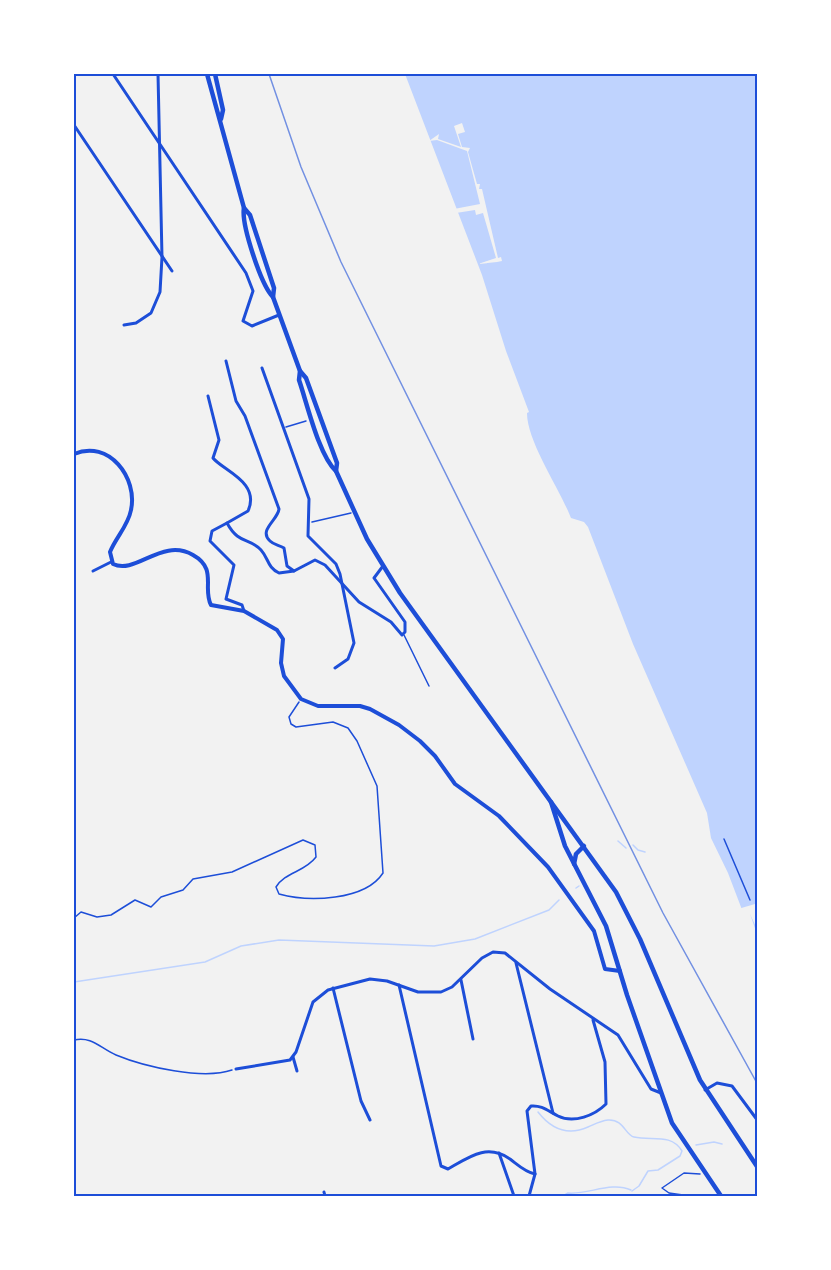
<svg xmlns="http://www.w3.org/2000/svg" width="831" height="1270" viewBox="0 0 831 1270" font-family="Roboto,sans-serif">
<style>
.water{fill:#bfd3fe}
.pier{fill:#f2f2f2}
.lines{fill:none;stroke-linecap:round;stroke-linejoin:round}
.stream{stroke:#bfd3fe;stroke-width:1.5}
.path{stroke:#1d4ed8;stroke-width:1.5}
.service{stroke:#1d4ed8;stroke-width:1.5}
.minor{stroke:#1d4ed8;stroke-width:3}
.secondary{stroke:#1d4ed8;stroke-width:4}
.primary{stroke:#1d4ed8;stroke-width:4.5}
.trunk{stroke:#1d4ed8;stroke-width:4.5}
.rail{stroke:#7290e2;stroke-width:1.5}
.neatline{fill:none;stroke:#1d4ed8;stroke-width:2}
</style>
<rect width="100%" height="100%" fill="#f2f2f2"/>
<path class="water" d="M 405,74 L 757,74 L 757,949 L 728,873 L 711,838 L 707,813 L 633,644 L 588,527 L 584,522 L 571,518 C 560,489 527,442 527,413 L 529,412 L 506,351 L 482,275 Z"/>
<g class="pier">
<polygon points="462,123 465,132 458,134 462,147 470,148 468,152 477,184 480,184 479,189 482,189 498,258 501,257 502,261 497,262 478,264 496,258 483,213 476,215 475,210 456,213 454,209 480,204 467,151 437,140 429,141 439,134 438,139 461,147 454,126"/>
<polygon points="755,904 757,910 757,929 750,914 757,934 757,950 747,934 738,909"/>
</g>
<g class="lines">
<g class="stream">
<polyline points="618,841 626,848"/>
<polyline points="633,845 638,850 645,852"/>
<polyline points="576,888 579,886"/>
<polyline points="74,982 205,962 241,946 279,940 434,946 475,939 549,910 559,900"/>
<path d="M 538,1112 C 552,1130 568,1136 588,1127 C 595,1124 600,1121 608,1120 C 624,1119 625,1135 634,1137 C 652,1141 671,1133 682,1151 L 680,1156 L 658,1170 L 648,1171 L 639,1186 L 632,1191"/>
<polyline points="696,1145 714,1142 722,1144"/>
<path d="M 563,1196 L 568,1193 C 588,1195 611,1181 631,1190"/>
</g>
<g class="path">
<polyline points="286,427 306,421"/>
<polyline points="312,522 351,513"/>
<polyline points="724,839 750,900"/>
<path d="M 74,918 L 81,912 L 97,917 L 111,915 L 135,900 L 151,907 L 161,897 L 183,890 L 193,879 L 232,872 L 303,840 L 315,845 L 316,857 C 305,872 285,872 276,887 L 279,894 C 308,902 365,901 383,873 L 377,786 L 357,741 L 348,728 L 333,722 L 296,727 L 291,724 L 289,717 L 299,702"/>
<path d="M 74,1040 C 92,1036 100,1048 116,1055 C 145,1067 203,1080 232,1070"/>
<polyline points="690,1196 669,1193 662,1188 684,1173 700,1174"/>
</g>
<polyline class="service" points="404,635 429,686"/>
<g class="minor">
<polyline points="113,74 246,273 253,291 243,321 252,326 279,315"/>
<polyline points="74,125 172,271"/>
<polyline points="124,325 136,323 151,313 160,292 162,257 158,74"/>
<path d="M 226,361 L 236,401 L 245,416 L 279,509 C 278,520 258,530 270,541 C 274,545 279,545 284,548 L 287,566 L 294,571"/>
<polyline points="262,368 309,499 308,536 336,564 340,574 354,643 348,659 335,668"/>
<path d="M 208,396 L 219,440 L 213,458 C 222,470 261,482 248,511 L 227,523"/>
<polyline points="93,571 111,562"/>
<path d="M 244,611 L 242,605 L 226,599 L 234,565 L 210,541 L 212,531 L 227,523 C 239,545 249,537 261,550 C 269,559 267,567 279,573 L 294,571 L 315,560 L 325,565 L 359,602 L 391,622 L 402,635 L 405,632 L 405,622 L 374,578 L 383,566"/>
<polyline points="516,963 553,1113"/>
<polyline points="461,980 473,1039"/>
<path d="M 399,985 L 441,1166 L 448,1169 C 469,1157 487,1143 510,1159 C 518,1165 525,1172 535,1174"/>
<polyline points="333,988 361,1101 370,1120"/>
<polyline points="293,1057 297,1071"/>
<polyline points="236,1069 290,1060 296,1052 313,1002 328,990 370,979 387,981 418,992 441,992 452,987 482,958 493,952 505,953 550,989 618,1035 651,1089 661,1093"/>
<polyline points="705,1090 717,1083 732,1086 758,1121"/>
<polyline points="499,1153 514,1196"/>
<polyline points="324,1192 325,1196"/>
<path d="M 529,1196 L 535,1174 L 527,1111 L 531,1106 C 542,1105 548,1111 558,1116 C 574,1124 595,1115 606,1104 L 605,1062 L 593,1020"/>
</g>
<path class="secondary" d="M 74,454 C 109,439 138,478 131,510 C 128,526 116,537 110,552 L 113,564 C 136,575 162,537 193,555 C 218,569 202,588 211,605 L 244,611 L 277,630 L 283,639 L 281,663 L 284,676 L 301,699 L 318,706 L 360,706 L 370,709 L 399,725 L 420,741 L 435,756 L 455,784 L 499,816 L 548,867 L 594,931 L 605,969 L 620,971"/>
<g class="primary">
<polyline points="551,802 565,846 606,926 627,995 672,1123 721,1196"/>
<polyline points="574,864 576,854 584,846"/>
</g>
<g class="trunk">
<polyline points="207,74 244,208 250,215 274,288 273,297"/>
<polyline points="215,74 223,110 221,119"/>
<path d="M 244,208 C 241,224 261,285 273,297 L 300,371 L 299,380 C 307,403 319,456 336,471 L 367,539 L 400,593 L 616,892 L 640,939 L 700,1080 L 758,1168"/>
<polyline points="300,371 306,378 337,463 336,471"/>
</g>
<polyline class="rail" points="269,74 301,167 341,262 663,913 758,1085"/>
</g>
<rect width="831" height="1270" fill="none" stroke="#ffffff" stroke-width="150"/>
<rect x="75" y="75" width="681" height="1120" class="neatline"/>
</svg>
